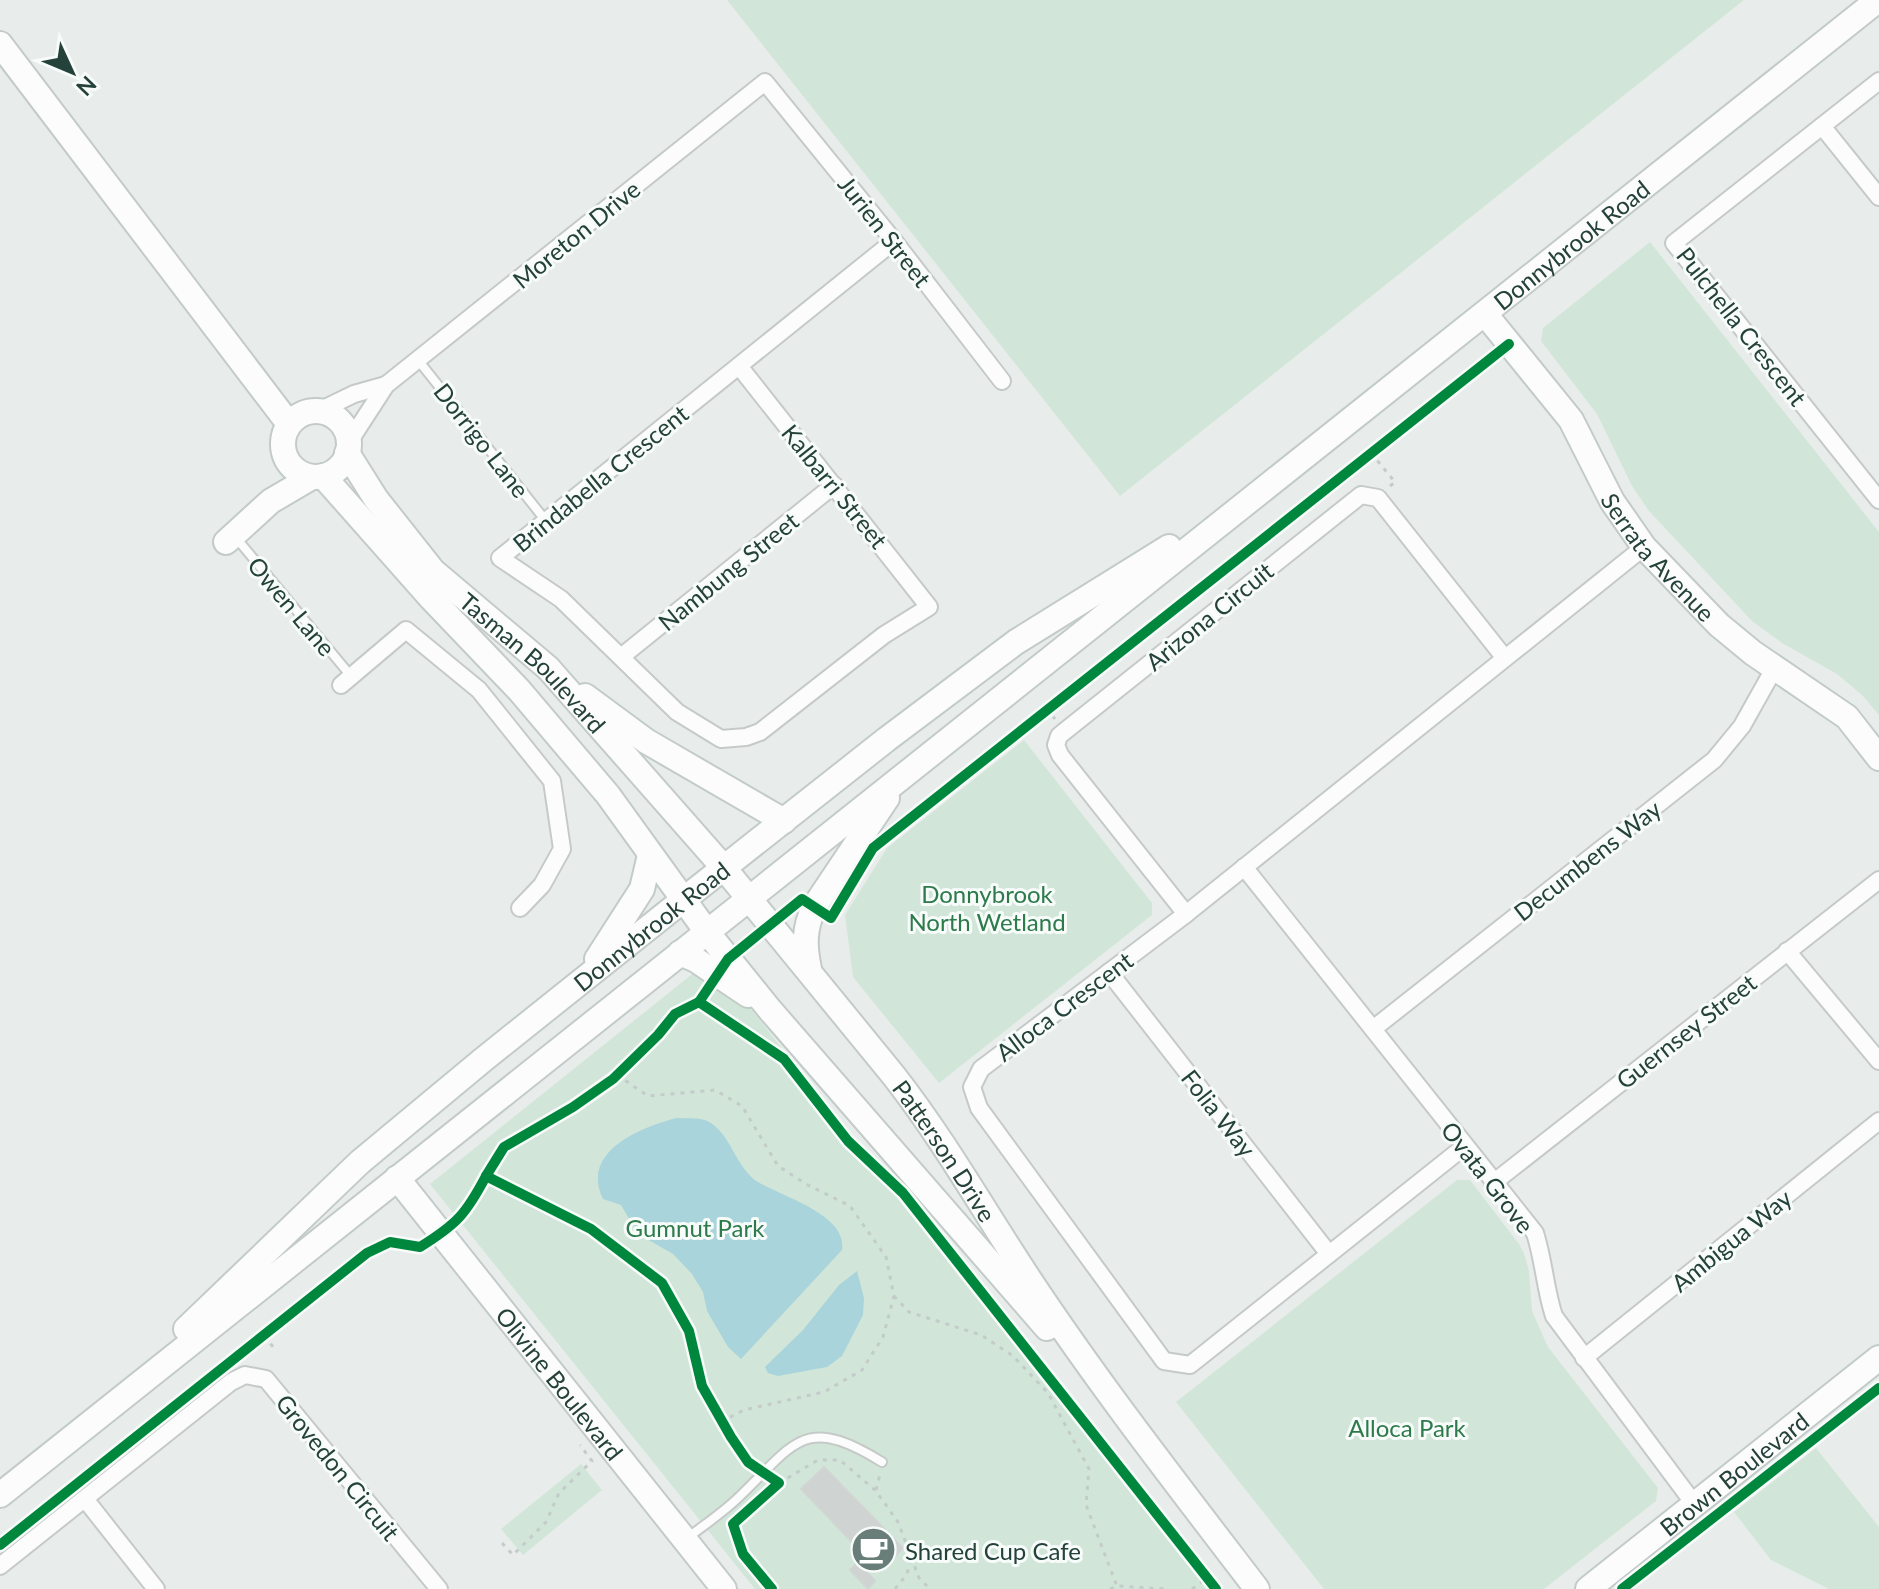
<svg xmlns="http://www.w3.org/2000/svg" width="1879" height="1589" viewBox="0 0 1879 1589" font-family="Lato,sans-serif">
<style>
.green{fill:#d1e6d8}
.water{fill:#a9d4db}
.building{fill:#cfd4d2;stroke:#d1d6d4;stroke-width:2}
.lines{fill:none;stroke-linecap:round;stroke-linejoin:round}
.lane-casing{stroke:#c5cac8;stroke-width:12}
.street-casing{stroke:#c5cac8;stroke-width:20}
.secondary-casing{stroke:#c3cbc8;stroke-width:28}
.path{stroke:#c3ccca;stroke-width:3;stroke-dasharray:4 6;stroke-linecap:butt}
.lane{stroke:#fcfcfc;stroke-width:8}
.street{stroke:#fcfcfc;stroke-width:16}
.secondary{stroke:#fcfcfc;stroke-width:24}
.cycleway-casing{stroke:#f7fbf9;stroke-width:15}
.cycleway{stroke:#00873e;stroke-width:10}
.labels{text-anchor:middle;dominant-baseline:central;stroke-width:6;stroke-linejoin:round;paint-order:stroke}
.street-label{font-size:24px;fill:#24423a;stroke:#f7fbf9}
.park-label{font-size:24px;fill:#2d7a4b;stroke:#f7fbf9}
.poi-label{font-size:24px;fill:#24423a;stroke:#f7fbf9;text-anchor:start}
</style>
<rect width="100%" height="100%" fill="#e8edeb"/>
<g class="green">
<polygon points="727,0 1744,0 1120,496"/>
<polygon points="1650,242 1879,532 1879,715 1862,695 1837,674 1782,643 1752,621 1649,511 1632,486 1597,414 1541,341 1543,328"/>
<polygon points="1024,740 1152,903 1152,915 939,1083 853,977 845,915 887,848"/>
<polygon points="711,959 1212,1589 755,1589 430,1184"/>
<polygon points="1457,1180 1470,1180 1519,1244 1524,1253 1529,1271 1532,1311 1548,1347 1658,1488 1656,1501 1544,1589 1324,1589 1176,1402"/>
<polygon points="1816,1448 1879,1527 1879,1589 1829,1589 1771,1560 1734,1512"/>
<polygon points="581,1464 602,1490 523,1555 501,1529"/>
</g>
<g class="water">
<path d="M 676,1118 C 686,1119 699,1117 707,1121 C 731,1132 735,1168 758,1182 C 783,1197 848,1215 842,1250 L 741,1359 L 728,1347 L 707,1311 L 703,1292 L 692,1274 L 673,1254 L 638,1234 L 621,1205 L 603,1199 C 580,1152 639,1128 676,1118 Z"/>
<polygon points="857,1271 864,1298 863,1315 842,1356 827,1367 778,1376 768,1373 765,1367 803,1330 839,1285"/>
</g>
<g class="building">
<polygon points="824,1467 903,1548 880,1571 801,1489"/>
<polygon points="858,1562 875,1581 868,1589 850,1570"/>
</g>
<g class="lines">
<defs>
<g id="lane">
<polyline points="418,360 546,521"/>
<polyline points="237,539 351,676"/>
<path d="M 686,1539 C 704,1525 724,1512 740,1496 C 796,1442 804,1414 882,1462"/>
</g>
<g id="street">
<polyline points="1879,81 1674,243 1879,500"/>
<polyline points="1822,126 1879,197"/>
<polyline points="739,366 929,607 884,635 760,732 746,737 721,739 677,712 561,599 500,558 894,241"/>
<polyline points="319,411 354,394 386,385"/>
<polyline points="349,442 386,385 765,82 894,241 1002,381"/>
<polyline points="621,657 834,485"/>
<polyline points="341,685 406,630 479,690 552,781 562,849 542,885 520,908"/>
<path d="M 1244,867 L 1535,1233 C 1544,1261 1545,1289 1554,1316 L 1695,1505"/>
<polyline points="1186,914 1060,755 1056,745 1059,736 1065,731 1361,495 1378,498 1504,657"/>
<polyline points="1787,951 1879,1061"/>
<polyline points="1109,972 1329,1254"/>
<polyline points="1373,1029 1714,760 1742,726 1775,667"/>
<polyline points="1465,1146 1190,1365 1164,1361 979,1108 972,1087 981,1069 1186,914 1644,547"/>
<polyline points="1493,1183 1879,880"/>
<polyline points="1584,1358 1879,1121"/>
<polyline points="85,1499 156,1589"/>
<polyline points="0,1566 231,1382 245,1375 266,1379 439,1589"/>
</g>
<g id="secondary">
<polyline points="0,44 289,424"/>
<path id="s1" d="M 1485,314 L 1571,420 L 1612,501 L 1644,547 L 1719,625 L 1753,653 L 1847,717 L 1879,758"/>
<circle cx="316" cy="444" r="33"/>
<path id="s2" d="M 347,453 L 376,499 L 433,571 L 548,668 L 724,868 L 894,1076 C 944,1140 984,1211 1029,1279 C 1100,1386 1179,1487 1257,1589"/>
<polyline points="323,476 431,598 519,690 608,795 707,932 770,1010 1047,1328"/>
<polyline points="226,542 271,501 312,477"/>
<polyline points="585,696 646,741 784,821"/>
<polyline points="680,953 696,960 748,995"/>
<polyline points="597,959 642,889 650,855"/>
<path d="M 809,969 C 804,945 804,929 814,907 L 887,798"/>
<path id="s3" d="M 397,1178 L 724,1589"/>
<path id="s4" d="M 186,1329 L 360,1162 L 484,1059 L 683,900 L 887,739 L 1016,642 L 1169,547"/>
<path id="s5" d="M 0,1495 L 1878,0"/>
<path id="s6" d="M 1588,1589 L 1879,1358"/>
</g>
</defs>
<use href="#lane" class="lane-casing"/>
<use href="#street" class="street-casing"/>
<use href="#secondary" class="secondary-casing"/>
<g class="path">
<polyline points="1371,453 1395,482 1390,486"/>
<polyline points="1047,709 1055,719"/>
<polyline points="617,1075 648,1096 715,1090 742,1106 778,1166 806,1184 850,1206 886,1257 894,1296 883,1337 862,1370 824,1392 744,1410 722,1421"/>
<polyline points="894,1296 909,1312 981,1335 1013,1356 1048,1393 1089,1469 1086,1505 1118,1589"/>
<polyline points="264,1336 275,1349"/>
<polyline points="779,1483 818,1460 840,1460 876,1491 898,1522 919,1578 930,1589"/>
<polyline points="876,1490 880,1474"/>
<polyline points="502,1543 513,1555 546,1522 559,1493 592,1461 580,1445"/>
<polyline points="895,1589 907,1574 911,1557"/>
<polyline points="1110,1589 1119,1586 1166,1589"/>
<polyline points="1192,1589 1207,1578"/>
</g>
<use href="#lane" class="lane"/>
<use href="#street" class="street"/>
<use href="#secondary" class="secondary"/>
<defs>
<g id="cycleway">
<polyline points="486,1176 504,1147 573,1107 613,1079 658,1035 675,1014 699,1002"/>
<path d="M 0,1545 L 367,1253 L 390,1242 L 420,1247 C 457,1224 466,1214 486,1176 L 591,1229 L 662,1283 L 689,1331 L 702,1386 L 731,1437 L 748,1462 L 779,1483 L 733,1524 L 743,1554 L 772,1589"/>
<polyline points="1216,1589 903,1193 848,1141 784,1059 699,1002 728,959 802,899 831,918 873,848 1509,344"/>
<polyline points="1622,1589 1879,1388"/>
</g>
</defs>
<use href="#cycleway" class="cycleway-casing"/>
<use href="#cycleway" class="cycleway"/>
</g>
<defs>
<symbol id="cafe-disc" viewBox="-11 -11 22 22"><circle r="9.5" fill="#697e78" stroke="#f7fbf9"/><path d="M-5.5-4.5H6V0H3Q3 3.5 0 3.5H-2.5Q-5.5 3.5-5.5 0ZM3-3.2v2h1.7v-2ZM-6 4.5H4V6H-6Z" fill="#fff"/></symbol>
</defs>
<g fill-rule="evenodd">
<use href="#cafe-disc" x="848" y="1524" width="51" height="51"/>
</g>
<g class="labels">
<g class="street-label">
<text transform="translate(885 231) rotate(52)">Jurien Street</text>
<text transform="translate(576 234) rotate(-39)">Moreton Drive</text>
<text stroke="none"><textPath href="#s5" startOffset="2008">Donnybrook Road</textPath></text>
<text transform="translate(1742 326) rotate(52)">Pulchella Crescent</text>
<text transform="translate(482 440) rotate(52)">Dorrigo Lane</text>
<text transform="translate(600 478) rotate(-39)">Brindabella Crescent</text>
<text transform="translate(835 486) rotate(51)">Kalbarri Street</text>
<text stroke="none"><textPath href="#s1" startOffset="300">Serrata Avenue</textPath></text>
<text transform="translate(728 571) rotate(-39)">Nambung Street</text>
<text transform="translate(292 606) rotate(50)">Owen Lane</text>
<text transform="translate(1209 616) rotate(-39)">Arizona Circuit</text>
<text stroke="none"><textPath href="#s2" startOffset="282">Tasman Boulevard</textPath></text>
<text transform="translate(1587 860) rotate(-38)">Decumbens Way</text>
<text stroke="none"><textPath href="#s4" startOffset="616">Donnybrook Road</textPath></text>
<text transform="translate(1064 1006) rotate(-37)">Alloca Crescent</text>
<text transform="translate(1686 1031) rotate(-38)">Guernsey Street</text>
<text transform="translate(1219 1113) rotate(52)">Folia Way</text>
<text stroke="none"><textPath href="#s2" startOffset="922">Patterson Drive</textPath></text>
<text transform="translate(1488 1177) rotate(52)">Ovata Grove</text>
<text transform="translate(1731 1240) rotate(-39)">Ambigua Way</text>
<text stroke="none"><textPath href="#s3" startOffset="262">Olivine Boulevard</textPath></text>
<text transform="translate(338 1467) rotate(51)">Grovedon Circuit</text>
<text stroke="none"><textPath href="#s6" startOffset="186">Brown Boulevard</textPath></text>
</g>
<g class="park-label">
<text x="987" y="893">Donnybrook<tspan x="987" dy="28">North Wetland</tspan></text>
<text x="695" y="1227">Gumnut Park</text>
<text x="1407" y="1427">Alloca Park</text>
</g>
<g class="poi-label">
<text x="905" y="1550">Shared Cup Cafe</text>
</g>
</g>
<g transform="translate(72 72) rotate(134)" stroke="#f7fbf9" stroke-width="6" paint-order="stroke">
<path d="M0-6L14 30L0 20L-14 30Z" fill="#24423a"/>
<text y="-12" font-size="22" font-weight="bold" text-anchor="middle" fill="#24423a">N</text>
</g>
</svg>
